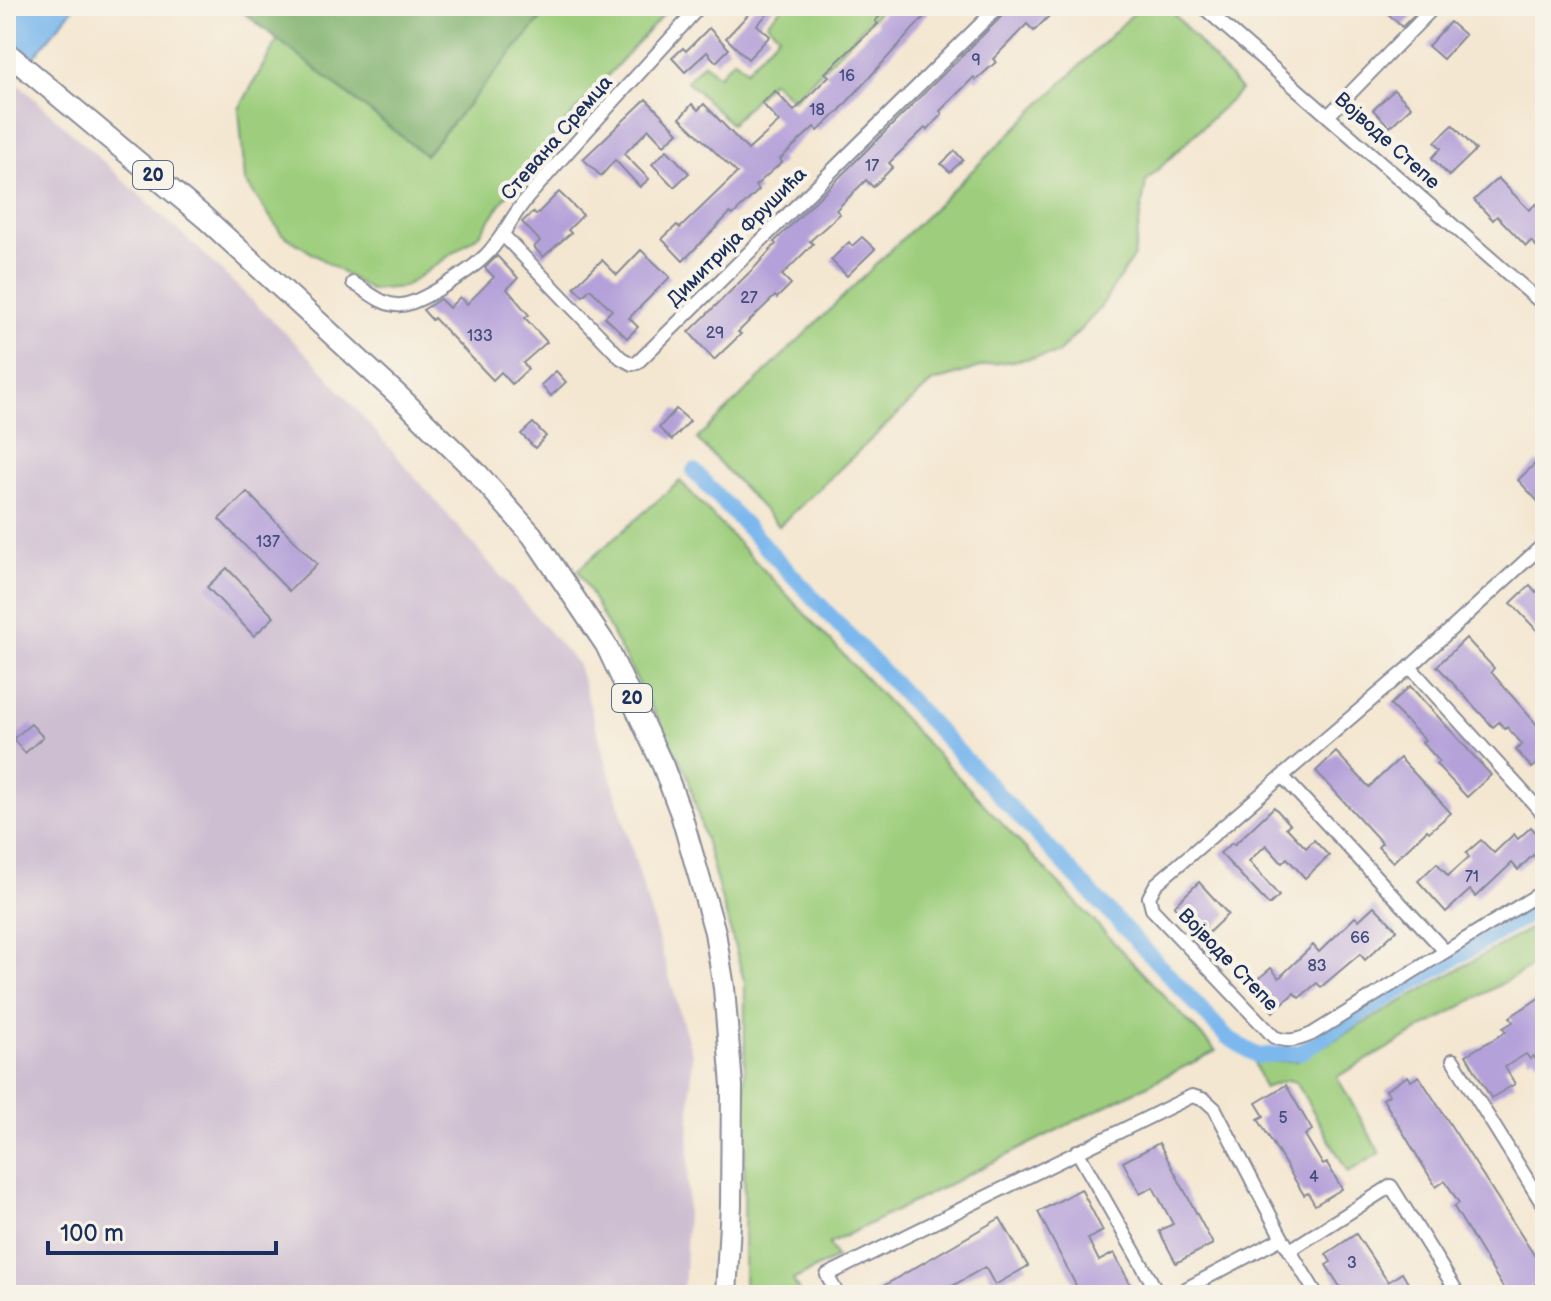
<svg xmlns="http://www.w3.org/2000/svg" width="1551" height="1301" viewBox="0 0 1551 1301" font-family="'Balsamiq Sans',sans-serif">
<style>
.industrial{fill:#cebed1}
.green{fill:#9ece7d;stroke:#5c7e6e;stroke-width:2}
.forest{fill:#7eb16c;stroke:#4c7065;stroke-width:2}
.water{fill:#7bb8ed;stroke:#4b74a6;stroke-width:2}
.lines{fill:none;stroke-linecap:round;stroke-linejoin:round}
.canal{stroke:#7bb8ed;stroke-width:16}
.building{fill:#b5a1d9}
.street-casing{stroke:#888b98;stroke-width:16}
.primary-casing{stroke:#888b98;stroke-width:24}
.street{stroke:#fff;stroke-width:12}
.primary{stroke:#fff;stroke-width:20}
.labels{text-anchor:middle;dominant-baseline:central;stroke-width:8;stroke-linejoin:round;paint-order:stroke}
.number-label{font-size:16px;fill:#424c7d}
.shield{fill:#f7f3e8;stroke:#5d6a87;stroke-width:2}
.shield-label{font-size:18px;font-weight:bold;fill:#1b2f5e}
.street-label{font-size:20px;fill:#1b2f5e;stroke:#f7f3e8}
</style>
<rect width="100%" height="100%" fill="#f7f3e8"/>
<filter id="ink" filterUnits="userSpaceOnUse"><feTurbulence type="fractalNoise" baseFrequency=".0125" numOctaves="2"/><feDisplacementMap in="SourceGraphic" scale="16" xChannelSelector="R" yChannelSelector="G"/><feConvolveMatrix kernelMatrix="1 2 1 2 8 2 1 2 1" color-interpolation-filters="sRGB"/></filter>
<filter id="wash" filterUnits="userSpaceOnUse"><feTurbulence type="fractalNoise" baseFrequency=".006" numOctaves="4" result="noise"/><feDisplacementMap in="SourceGraphic" scale="32" xChannelSelector="R" yChannelSelector="G"/><feGaussianBlur stdDeviation="1.8" result="paint"/><feColorMatrix in="noise" values="0 0 0 0 0 0 0 0 0 0 0 0 0 0 0 0 0 1.4 0 .05"/><feComposite in="paint" operator="in"/></filter>
<g filter="url(#wash)">
<rect width="100%" height="100%" fill="#f4e7d1"/>
<polygon class="industrial" points="15,81 203,253 316,363 578,665 692,1054 685,1276 682,1293 618,1295 6,1295 6,91"/>
<g class="green">
<polygon points="552,6 671,6 533,158 479,235 404,287 370,290 282,234 245,181 239,109 278,39 425,154"/>
<polygon points="783,6 884,6 793,100 772,81 731,124 687,81 704,63 718,76 734,59 746,70 779,35 767,23"/>
<polygon points="1141,6 1167,6 1241,90 1146,181 1134,256 1098,311 1057,354 986,365 931,383 779,526 697,439"/>
<polygon points="680,481 1216,1051 829,1244 836,1258 793,1280 801,1295 744,1295 745,984 687,774 578,570"/>
<polygon points="1545,920 1545,959 1337,1077 1380,1153 1348,1172 1296,1082 1287,1080 1264,1088 1254,1062 1297,1061"/>
</g>
<polygon class="forest" points="235,6 552,6 425,155"/>
<polygon class="water" points="6,6 75,6 6,91"/>
<g class="lines">
<polyline class="canal" points="694,471 1227,1037 1258,1056 1301,1052 1355,1017 1545,905"/>
</g>
<g id="blocks">
<g class="building">
<polygon points="756,6 775,6 757,25 770,36 748,59 726,38"/>
<polygon points="890,6 934,6 838,112 818,131 814,127 780,159 782,162 755,186 759,190 733,215 730,213 683,261 662,239 677,225 680,228 737,173 680,118 692,104 698,110 704,104 748,150 779,122 762,103 775,91 794,111 829,76 825,73 878,24 875,21"/>
<polygon points="1012,6 1059,6 1034,31 1027,24 993,59 996,62 976,80 974,77 940,111 942,114 927,130 925,128 889,163 893,167 873,187 866,180 836,210 840,214 810,241 813,244 782,275 791,284 777,298 775,296 738,332 741,334 714,360 689,332 756,266 776,244 774,242"/>
<polygon points="1380,6 1410,6 1417,12 1402,27"/>
<polygon points="1450,22 1465,35 1443,59 1428,46"/>
<polygon points="709,28 729,49 716,62 707,52 685,72 672,58 683,48 686,51"/>
<polygon points="1394,90 1411,107 1390,127 1373,110"/>
<polygon points="646,99 678,132 664,145 649,129 624,154 649,179 640,187 615,160 601,176 583,159"/>
<polygon points="1453,125 1476,150 1449,176 1432,158 1441,148 1435,142"/>
<polygon points="667,150 689,173 674,187 652,164"/>
<polygon points="955,151 963,160 950,172 941,164"/>
<polygon points="1498,178 1529,210 1536,204 1545,214 1545,255 1531,241 1526,246 1497,216 1493,220 1474,200"/>
<polygon points="559,192 583,215 568,230 571,233 543,257 534,247 540,241 522,222 533,212 536,215"/>
<polygon points="862,237 875,249 847,276 831,260 849,242 852,246"/>
<polygon points="641,250 670,277 629,318 638,327 627,338 605,317 612,310 590,289 583,296 574,287 602,260 617,275"/>
<polygon points="497,256 518,278 507,289 529,315 525,318 547,342 523,363 528,369 512,384 501,372 493,380 434,318 432,320 423,310 440,299 449,308 460,297 467,304 494,277 485,268"/>
<polygon points="556,371 566,382 551,396 541,385"/>
<polygon points="676,409 690,421 672,440 659,428"/>
<polygon points="533,423 546,436 535,448 521,434"/>
<polygon points="1537,462 1545,470 1545,509 1518,480"/>
<polygon points="247,492 317,564 289,591 219,519"/>
<polygon points="227,568 274,617 254,636 207,587"/>
<polygon points="1545,583 1545,639 1511,603 1530,585 1536,592"/>
<polygon points="1466,638 1494,668 1491,672 1545,734 1545,771 1538,763 1532,768 1516,750 1522,744 1507,727 1505,729 1499,722 1493,727 1437,666"/>
<polygon points="1410,686 1491,775 1467,797 1436,764 1439,761 1422,742 1425,740 1390,705"/>
<polygon points="31,724 43,737 25,753 13,739"/>
<polygon points="1336,752 1369,787 1400,758 1451,813 1429,832 1427,830 1393,862 1378,847 1382,843 1316,771"/>
<polygon points="1274,807 1290,824 1286,827 1306,848 1314,840 1329,856 1305,878 1287,858 1282,863 1266,845 1249,861 1279,896 1269,905 1220,853 1232,843 1234,845"/>
<polygon points="1531,827 1545,843 1545,849 1536,858 1533,855 1518,870 1512,863 1476,897 1470,890 1446,912 1418,881 1437,863 1448,876 1469,857 1466,853 1481,840 1494,853 1514,834 1518,839"/>
<polygon points="1199,882 1228,914 1207,934 1191,917 1187,920 1174,906"/>
<polygon points="1374,906 1397,930 1365,960 1360,954 1321,987 1317,983 1299,998 1294,993 1273,1012 1250,986 1271,968 1279,978 1313,945 1319,952 1355,917 1359,920"/>
<polygon points="1545,994 1545,1056 1537,1061 1534,1056 1530,1059 1526,1054 1505,1067 1515,1084 1491,1098 1466,1055 1506,1032 1503,1028 1513,1022 1510,1017"/>
<polygon points="1408,1076 1411,1081 1419,1076 1545,1272 1545,1278 1519,1295 1515,1289 1507,1294 1454,1207 1459,1203 1445,1181 1436,1187 1383,1099 1389,1095 1386,1090"/>
<polygon points="1286,1085 1312,1130 1305,1135 1323,1165 1327,1163 1342,1189 1315,1205 1308,1193 1304,1195 1258,1119 1264,1116 1256,1103"/>
<polygon points="1159,1143 1213,1244 1176,1263 1159,1231 1173,1224 1153,1187 1140,1194 1123,1162"/>
<polygon points="1081,1189 1103,1231 1088,1239 1099,1261 1114,1253 1136,1295 1081,1295 1038,1212"/>
<polygon points="1000,1218 1028,1266 995,1285 985,1267 937,1295 868,1295"/>
<polygon points="1356,1234 1388,1282 1402,1273 1415,1295 1353,1295 1349,1289 1344,1293 1326,1265 1331,1262 1326,1254"/>
</g>
</g>
</g>
<g filter="url(#ink)">
<use href="#blocks" fill-opacity="0" stroke="#888b98" stroke-width="2"/>
<g class="lines">
<defs>
<g id="street">
<polyline points="1202,6 1545,306"/>
<polyline points="1329,115 1435,6"/>
<polyline points="503,235 621,358 632,364 637,363 999,6"/>
<path d="M 353,283 C 368,291 383,307 401,305 C 420,304 471,270 485,256 C 503,239 512,215 528,197 C 584,132 643,70 700,6"/>
<path d="M 1545,543 L 1410,667 L 1156,884 L 1149,897 L 1152,909 L 1274,1037 C 1288,1043 1298,1040 1312,1034 L 1545,890"/>
<polyline points="1410,667 1545,816"/>
<polyline points="1284,778 1444,950"/>
<polyline points="1453,1060 1545,1208"/>
<polyline points="1077,1151 1159,1295"/>
<polyline points="1290,1250 1391,1186 1459,1295"/>
<polyline points="838,1295 827,1275 1192,1096 1205,1100 1215,1109 1282,1238 1317,1295"/>
<polyline points="1174,1295 1282,1238"/>
</g>
<polyline id="primary" points="6,52 205,218 399,396 478,474 532,535 606,645 663,766 681,814 715,932 724,988 732,1086 731,1205 726,1295"/>
</defs>
<use href="#street" class="street-casing"/>
<use href="#primary" class="primary-casing"/>
<use href="#street" class="street"/>
<use href="#primary" class="primary"/>
</g>
</g>
<g class="labels">
<g class="number-label">
<text x="976" y="60">9</text>
<text x="847" y="76">16</text>
<text x="817" y="110">18</text>
<text x="872" y="166">17</text>
<text x="749" y="298">27</text>
<text x="715" y="333">29</text>
<text x="480" y="336">133</text>
<text x="268" y="542">137</text>
<text x="1472" y="877">71</text>
<text x="1360" y="938">66</text>
<text x="1317" y="966">83</text>
<text x="1283" y="1118">5</text>
<text x="1314" y="1177">4</text>
<text x="1352" y="1263">3</text>
</g>
<g class="shield">
<rect x="133" y="161" width="40" height="28" rx="6"/>
<rect x="612" y="684" width="40" height="28" rx="6"/>
</g>
<g class="shield-label">
<text x="153" y="175">20</text>
<text x="632" y="698">20</text>
</g>
<g class="street-label">
<text transform="translate(557 138) rotate(-49)">Стевана Сремца</text>
<text transform="translate(1387 141) rotate(42)">Војводе Степе</text>
<text transform="translate(737 237) rotate(-45)">Димитрија Фрушића</text>
<text transform="translate(1228 960) rotate(46)">Војводе Степе</text>
</g>
</g>
<rect width="1551" height="1301" fill="none" stroke="#f7f3e8" stroke-width="32"/>
<path d="M48 1241v12h228v-12" fill="none" stroke="#1b2f5e" stroke-width="4"/>
<text x="60" y="1241" font-size="24" fill="#1b2f5e" stroke="#f7f3e8" stroke-width="6" paint-order="stroke">100 m</text>
</svg>
